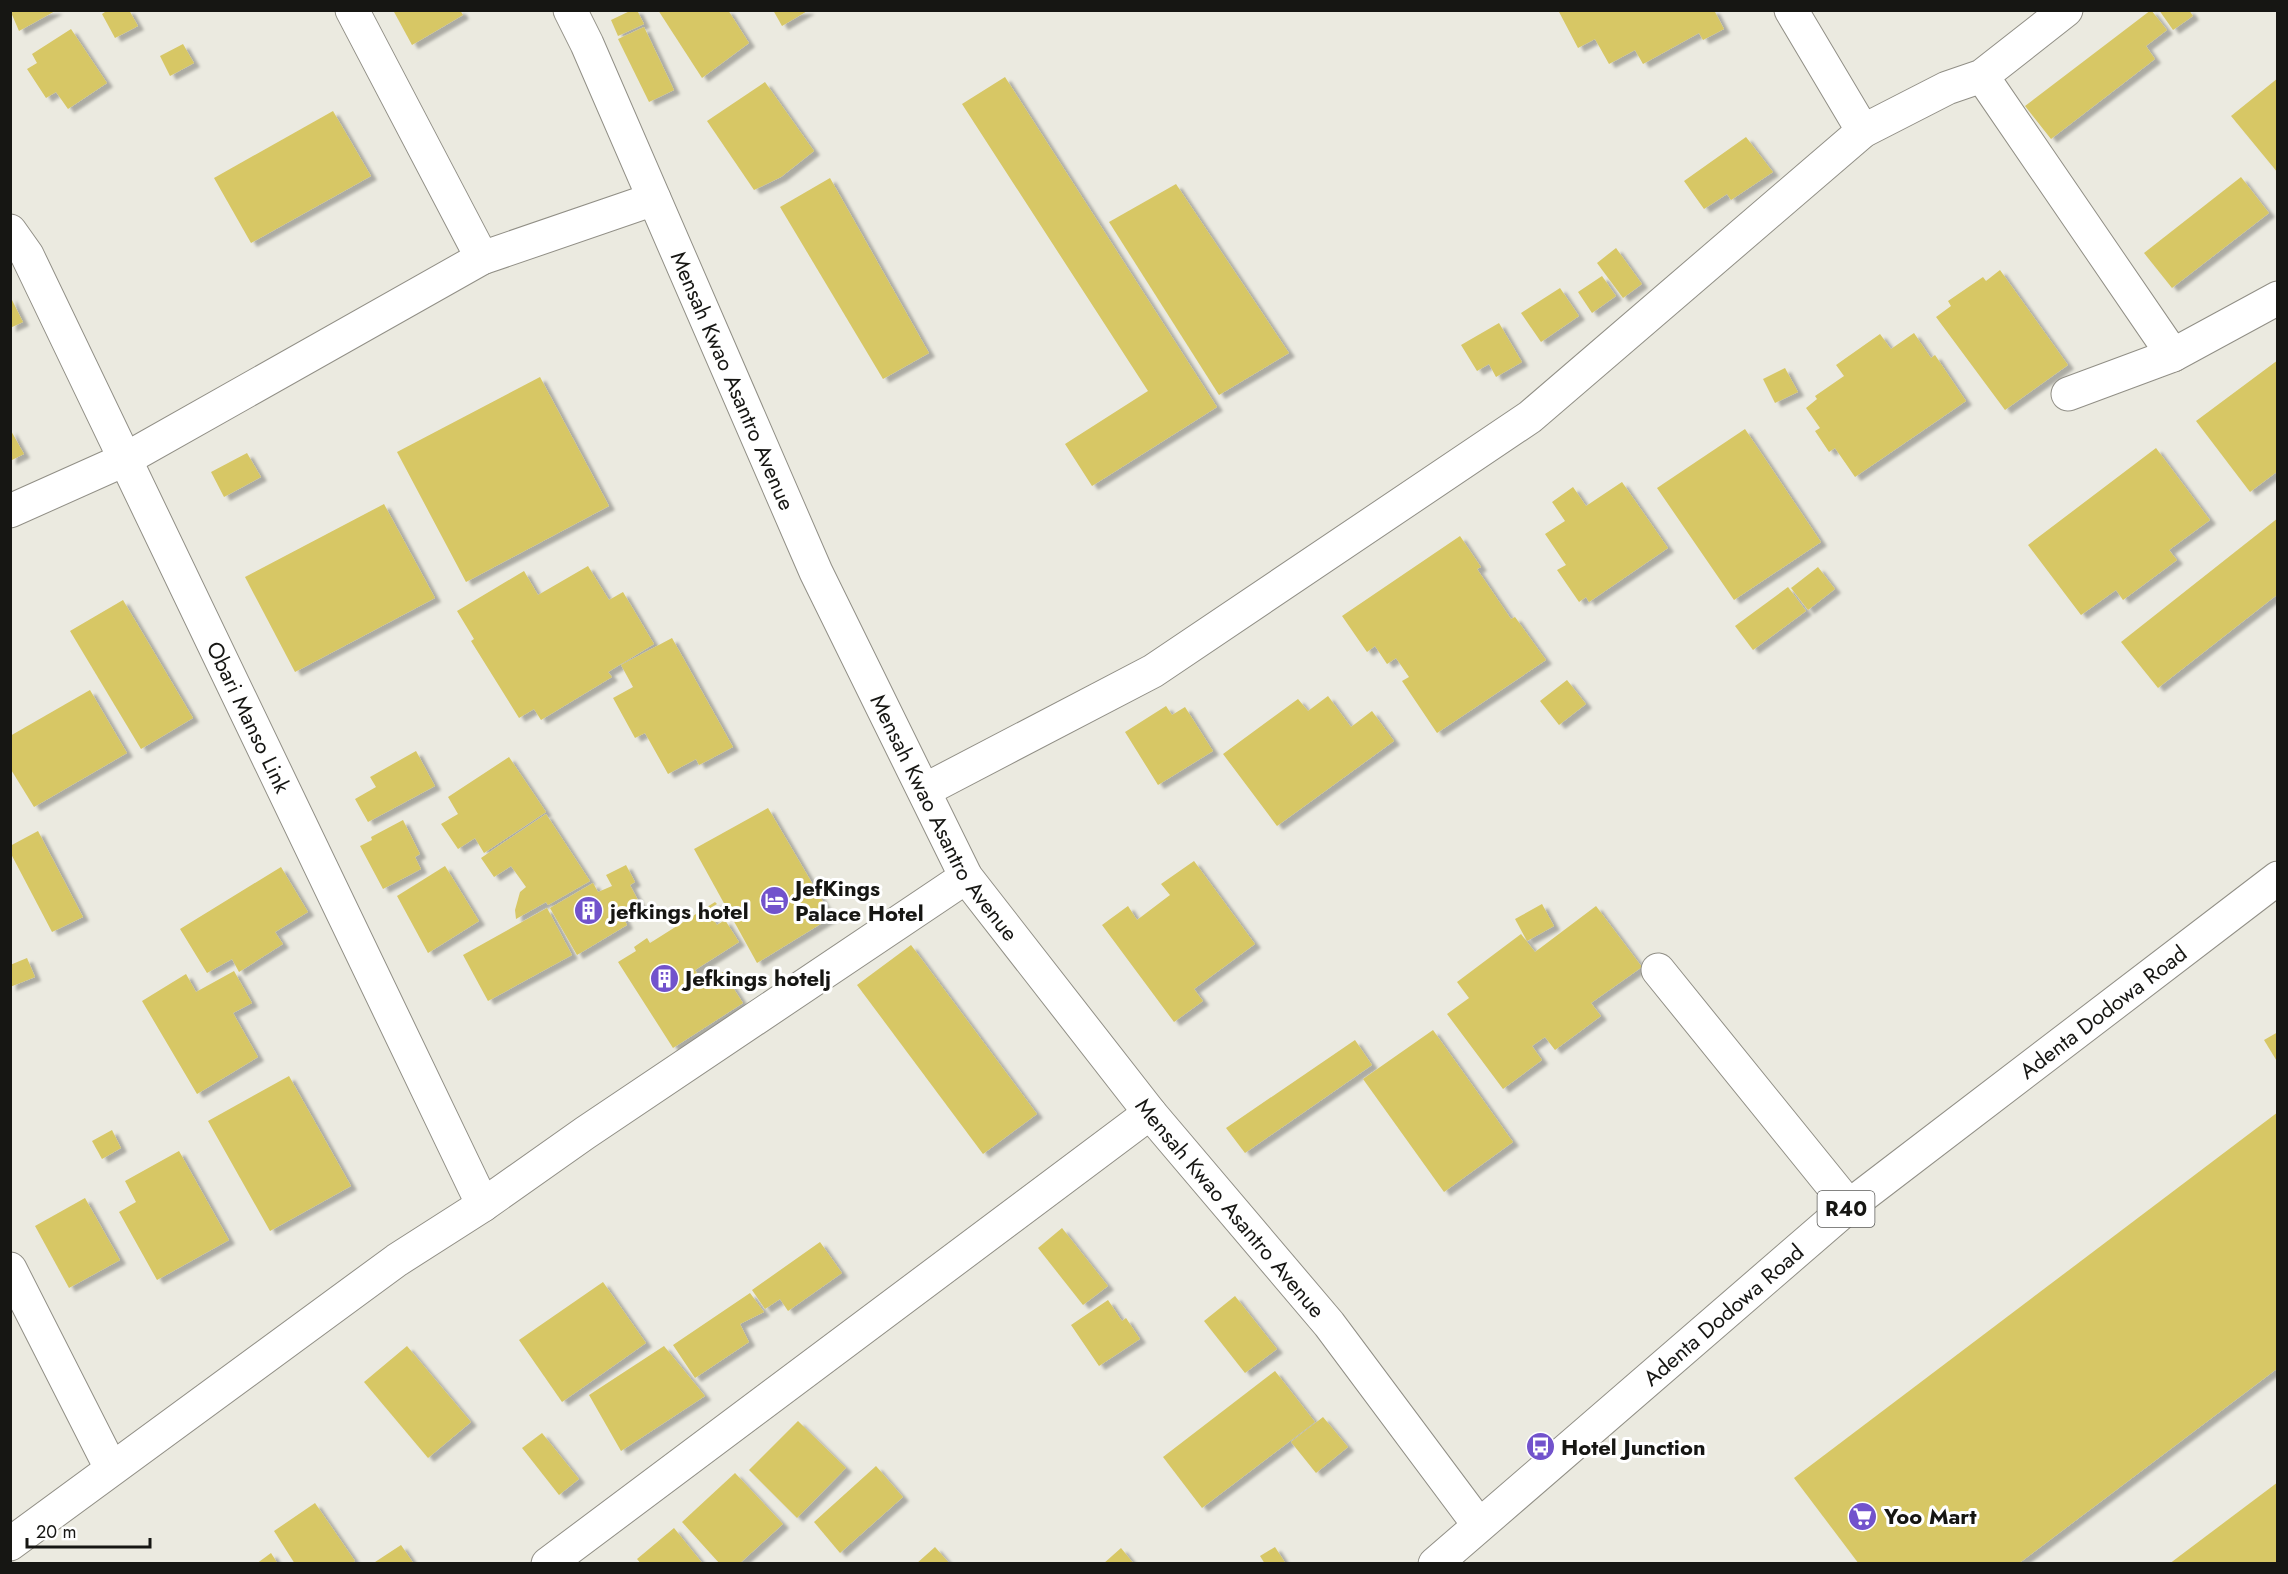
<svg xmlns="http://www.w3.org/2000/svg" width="2288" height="1574" viewBox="0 0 2288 1574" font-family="Jost,sans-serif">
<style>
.building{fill:#d7c765;filter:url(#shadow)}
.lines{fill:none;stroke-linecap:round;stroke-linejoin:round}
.minor-casing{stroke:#918f86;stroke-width:35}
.major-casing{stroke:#918f86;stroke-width:35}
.minor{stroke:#fff;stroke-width:33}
.major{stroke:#fff;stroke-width:33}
.labels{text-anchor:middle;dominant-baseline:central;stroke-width:6;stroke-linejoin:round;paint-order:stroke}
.shield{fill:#fff;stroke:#5c5c5a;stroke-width:1.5}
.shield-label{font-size:21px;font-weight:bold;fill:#161613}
.street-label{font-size:22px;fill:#161613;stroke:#fff}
.poi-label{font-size:22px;font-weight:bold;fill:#161613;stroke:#fff;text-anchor:start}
</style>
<defs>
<filter id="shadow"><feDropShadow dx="6" dy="4" stdDeviation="1.5" flood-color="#0004"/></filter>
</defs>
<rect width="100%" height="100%" fill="#ebeae0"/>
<g class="building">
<polygon points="10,10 57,10 19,31"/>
<polygon points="108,10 129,10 138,26 115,38 102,14"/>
<polygon points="393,10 460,10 463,15 412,45"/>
<polygon points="632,10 637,10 644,24 618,36 611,20"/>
<polygon points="658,10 728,10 749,43 702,78"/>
<polygon points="773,10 809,10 782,26"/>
<polygon points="1558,10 1714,10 1724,29 1703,40 1699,33 1643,64 1635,50 1609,64 1595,39 1578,48"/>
<polygon points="2151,10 2167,30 2146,46 2155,59 2051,139 2025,106"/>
<polygon points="2159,10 2189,10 2193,16 2173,30"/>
<polygon points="644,27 674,90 649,102 618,39"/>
<polygon points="71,29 107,83 68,109 56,92 46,98 27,69 37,63 32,54"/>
<polygon points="183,44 194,63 170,76 160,56"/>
<polygon points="1005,77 1217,407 1092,486 1065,444 1148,391 962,104"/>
<polygon points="2278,78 2278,173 2231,116"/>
<polygon points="765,82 814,151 781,177 754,190 707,121"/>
<polygon points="333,111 371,176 251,243 214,178"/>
<polygon points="1746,137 1773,172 1731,200 1727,194 1704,209 1684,181"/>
<polygon points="2241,177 2269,213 2172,288 2144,253"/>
<polygon points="830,178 929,353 883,379 780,207"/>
<polygon points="1176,184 1289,353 1219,395 1109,222"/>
<polygon points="1616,248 1642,284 1623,298 1597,263"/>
<polygon points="2000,270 2068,365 2005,410 1936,317 1951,306 1948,301 1983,277 1986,281"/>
<polygon points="1602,276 1616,296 1592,313 1578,292"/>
<polygon points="1560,288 1579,316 1541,342 1521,313"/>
<polygon points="10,296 23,322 10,328"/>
<polygon points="1499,323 1522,362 1496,377 1489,364 1477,371 1461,345"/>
<polygon points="1914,333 1931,358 1935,355 1966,401 1855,477 1835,448 1829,452 1815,431 1820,428 1806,408 1817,399 1815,396 1844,376 1836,365 1880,334 1891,349"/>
<polygon points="2278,360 2278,471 2250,492 2196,421"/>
<polygon points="1785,368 1798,392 1775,403 1763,379"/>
<polygon points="540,377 609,506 466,582 397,452"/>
<polygon points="10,429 24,454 10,461"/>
<polygon points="1745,429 1821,542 1734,600 1657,488"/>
<polygon points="2156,448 2210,520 2169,550 2177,560 2123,600 2116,590 2081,615 2028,545"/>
<polygon points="247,453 261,477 224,497 211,472"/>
<polygon points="1622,482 1668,548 1589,602 1586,597 1579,602 1557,570 1566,565 1545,534 1565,521 1552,502 1573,487 1586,506"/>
<polygon points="384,504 435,598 295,672 245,577"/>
<polygon points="2278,518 2278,594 2158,688 2121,642"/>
<polygon points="1460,536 1481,567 1477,569 1511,619 1515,617 1546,660 1437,733 1402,681 1409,677 1396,658 1387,664 1375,646 1367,652 1342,616"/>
<polygon points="588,566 609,600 623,592 654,644 608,672 612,677 541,720 534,709 519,718 471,641 474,639 457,611 524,571 538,595"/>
<polygon points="1818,567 1835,589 1808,610 1791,588"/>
<polygon points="1788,587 1806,611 1753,650 1735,626"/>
<polygon points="123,600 193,718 141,749 70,631"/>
<polygon points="672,638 733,747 699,765 696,759 668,774 645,733 635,738 613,698 633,687 621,665"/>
<polygon points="1567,680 1586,704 1559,725 1540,701"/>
<polygon points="90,690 127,753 34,807 10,768 10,736"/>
<polygon points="1328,696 1351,727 1372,711 1394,741 1277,826 1223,754 1298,699 1308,711"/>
<polygon points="1166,706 1172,715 1185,707 1213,751 1158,785 1125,732"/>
<polygon points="416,751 435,786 368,822 355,799 376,787 370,777"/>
<polygon points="509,757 546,812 484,853 475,838 458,849 441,824 458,814 448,797"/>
<polygon points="768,808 832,917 757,963 694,849"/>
<polygon points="546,814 590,881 548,905 546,902 516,919 515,910 520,892 526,887 511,866 494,877 481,858"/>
<polygon points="403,820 420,854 415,857 421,869 383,889 360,846 372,840 371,837"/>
<polygon points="38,831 83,917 52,932 10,852 10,846"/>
<polygon points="1194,861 1255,944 1194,989 1203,1001 1174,1022 1102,925 1128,906 1137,920 1170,895 1161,884"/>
<polygon points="626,865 635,882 630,885 640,904 622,914 627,925 577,955 550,908 593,883 598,892 612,886 606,875"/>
<polygon points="445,866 479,921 428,953 397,896"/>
<polygon points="281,867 308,912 275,932 283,944 239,972 232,959 207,973 180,929"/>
<polygon points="715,902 717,904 707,910 717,925 725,920 739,942 695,970 704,984 723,972 743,1003 673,1048 618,962 636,951 634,947 647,938 650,943"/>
<polygon points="1542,904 1554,926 1527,941 1515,919"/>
<polygon points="1596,906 1642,967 1591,1003 1601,1016 1555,1050 1545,1037 1532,1046 1542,1060 1503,1089 1447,1014 1469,998 1457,982 1521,934 1535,952"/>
<polygon points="547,908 572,955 488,1001 463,955"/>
<polygon points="911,945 1037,1114 983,1154 857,985"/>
<polygon points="27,958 35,977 10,987 10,965"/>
<polygon points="234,971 252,1003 233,1013 258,1057 197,1094 142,1001 186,974 196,992"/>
<polygon points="1433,1030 1513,1142 1444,1192 1363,1079"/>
<polygon points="2278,1032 2278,1063 2264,1040"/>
<polygon points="1355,1040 1372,1065 1245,1153 1226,1128"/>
<polygon points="289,1076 351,1186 270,1231 208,1121"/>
<polygon points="2278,1112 2278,1368 2018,1564 1859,1564 1794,1478"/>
<polygon points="112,1130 121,1148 102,1159 92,1141"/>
<polygon points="179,1151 229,1240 157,1280 119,1212 136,1202 125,1181"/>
<polygon points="85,1198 120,1260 69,1288 35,1226"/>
<polygon points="1062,1228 1108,1286 1083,1305 1038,1248"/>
<polygon points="820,1242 842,1273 788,1311 780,1299 765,1309 752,1290"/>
<polygon points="603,1282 646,1343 562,1402 519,1340"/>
<polygon points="750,1293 764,1312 740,1324 749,1342 695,1378 673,1345"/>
<polygon points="1235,1296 1277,1349 1245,1373 1204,1321"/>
<polygon points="1108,1300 1122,1321 1126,1318 1140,1339 1099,1366 1071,1325"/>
<polygon points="407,1346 471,1422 428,1458 364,1382"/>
<polygon points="664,1346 705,1396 621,1451 589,1395"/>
<polygon points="1275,1371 1315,1422 1202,1508 1163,1457"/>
<polygon points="1323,1417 1348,1447 1316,1473 1291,1442"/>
<polygon points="798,1421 846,1468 797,1518 749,1470"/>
<polygon points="542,1433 579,1479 559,1495 522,1448"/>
<polygon points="876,1466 903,1497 840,1553 814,1522"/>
<polygon points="735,1473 783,1524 739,1564 720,1564 682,1522"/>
<polygon points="2278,1482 2278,1564 2169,1564"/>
<polygon points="315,1503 355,1561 351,1564 295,1564 274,1531"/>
<polygon points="674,1528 703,1564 641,1564 637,1559"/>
<polygon points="401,1545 414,1564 372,1564"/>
<polygon points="935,1547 950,1564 916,1564"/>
<polygon points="1275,1547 1286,1564 1265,1564 1260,1556"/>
<polygon points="1121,1548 1134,1564 1103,1564"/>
<polygon points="271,1553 278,1564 256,1564"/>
</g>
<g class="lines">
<defs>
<g id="minor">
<polyline points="352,10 482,258"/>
<path id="s1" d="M 570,10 L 587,44 L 816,572 L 966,877 L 1150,1113 L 1329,1324 L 1479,1525"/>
<polyline points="1791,10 1863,131"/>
<polyline points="1982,76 2173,355"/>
<path id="s2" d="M 10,231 L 27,255 L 483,1205"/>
<polyline points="2068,394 2173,355 2278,298"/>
<polyline points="10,511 124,460 482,258 654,199"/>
<polyline points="925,790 1153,671 1530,417 1863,131 1947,88 1982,76 2066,10"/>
<polyline points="1658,970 1849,1206"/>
<polyline points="10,1269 111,1468"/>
<polyline points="10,1544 397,1260 483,1205 585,1133 966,877"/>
<polyline points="548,1564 1150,1113"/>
</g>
<g id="major">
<path id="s3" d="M 1435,1564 L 1849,1206 L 2278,878"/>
</g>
</defs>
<use href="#minor" class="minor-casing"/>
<use href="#major" class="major-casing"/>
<use href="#minor" class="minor"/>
<use href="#major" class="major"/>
</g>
<defs>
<symbol id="hotel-disc" viewBox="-11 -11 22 22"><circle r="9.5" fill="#7253cc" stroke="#fff"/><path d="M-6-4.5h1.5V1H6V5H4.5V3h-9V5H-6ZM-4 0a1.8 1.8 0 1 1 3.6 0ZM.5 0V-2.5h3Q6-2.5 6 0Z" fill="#fff"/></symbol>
<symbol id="building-disc" viewBox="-11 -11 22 22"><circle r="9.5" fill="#7253cc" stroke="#fff"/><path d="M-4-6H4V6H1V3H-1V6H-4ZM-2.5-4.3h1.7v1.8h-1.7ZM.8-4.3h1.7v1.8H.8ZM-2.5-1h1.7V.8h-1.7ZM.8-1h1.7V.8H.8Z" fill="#fff"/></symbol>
<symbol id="bus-disc" viewBox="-11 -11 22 22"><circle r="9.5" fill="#7253cc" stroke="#fff"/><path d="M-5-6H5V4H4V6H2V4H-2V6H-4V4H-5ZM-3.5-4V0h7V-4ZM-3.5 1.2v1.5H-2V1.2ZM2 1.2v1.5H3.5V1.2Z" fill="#fff"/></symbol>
<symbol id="supermarket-disc" viewBox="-11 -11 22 22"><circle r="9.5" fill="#7253cc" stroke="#fff"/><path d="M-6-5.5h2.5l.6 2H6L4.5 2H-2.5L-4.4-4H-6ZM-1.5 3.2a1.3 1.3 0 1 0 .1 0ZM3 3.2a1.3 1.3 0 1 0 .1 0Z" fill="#fff"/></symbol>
</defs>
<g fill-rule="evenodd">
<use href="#hotel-disc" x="758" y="884" width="33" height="33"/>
<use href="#building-disc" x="572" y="894" width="33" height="33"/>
<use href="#building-disc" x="648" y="962" width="33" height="33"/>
<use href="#bus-disc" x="1524" y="1430" width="33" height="33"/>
<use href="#supermarket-disc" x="1846" y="1500" width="33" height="33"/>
</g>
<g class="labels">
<rect class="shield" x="1817.5" y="1191" width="57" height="36" rx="4.5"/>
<g class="shield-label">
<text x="1846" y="1209">R40</text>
</g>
<g class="street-label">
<text stroke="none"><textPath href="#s1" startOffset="405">Mensah Kwao Asantro Avenue</textPath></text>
<text stroke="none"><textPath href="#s2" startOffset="542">Obari Manso Link</textPath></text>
<text stroke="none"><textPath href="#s1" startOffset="891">Mensah Kwao Asantro Avenue</textPath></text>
<text stroke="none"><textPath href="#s3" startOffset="867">Adenta Dodowa Road</textPath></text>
<text stroke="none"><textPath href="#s1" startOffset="1377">Mensah Kwao Asantro Avenue</textPath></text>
<text stroke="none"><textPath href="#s3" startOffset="381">Adenta Dodowa Road</textPath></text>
</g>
<g class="poi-label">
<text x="795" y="888">JefKings<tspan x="795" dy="25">Palace Hotel</tspan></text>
<text x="610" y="911">jefkings hotel</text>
<text x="685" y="978">Jefkings hotelj</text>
<text x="1561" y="1447">Hotel Junction</text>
<text x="1884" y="1516">Yoo Mart</text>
</g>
</g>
<rect width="2288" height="1574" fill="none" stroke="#161613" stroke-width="24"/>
<path d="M27 1538v9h123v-9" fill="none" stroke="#161613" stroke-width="3"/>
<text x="36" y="1538" font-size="18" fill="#161613" stroke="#ffffff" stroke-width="4.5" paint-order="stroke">20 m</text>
</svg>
